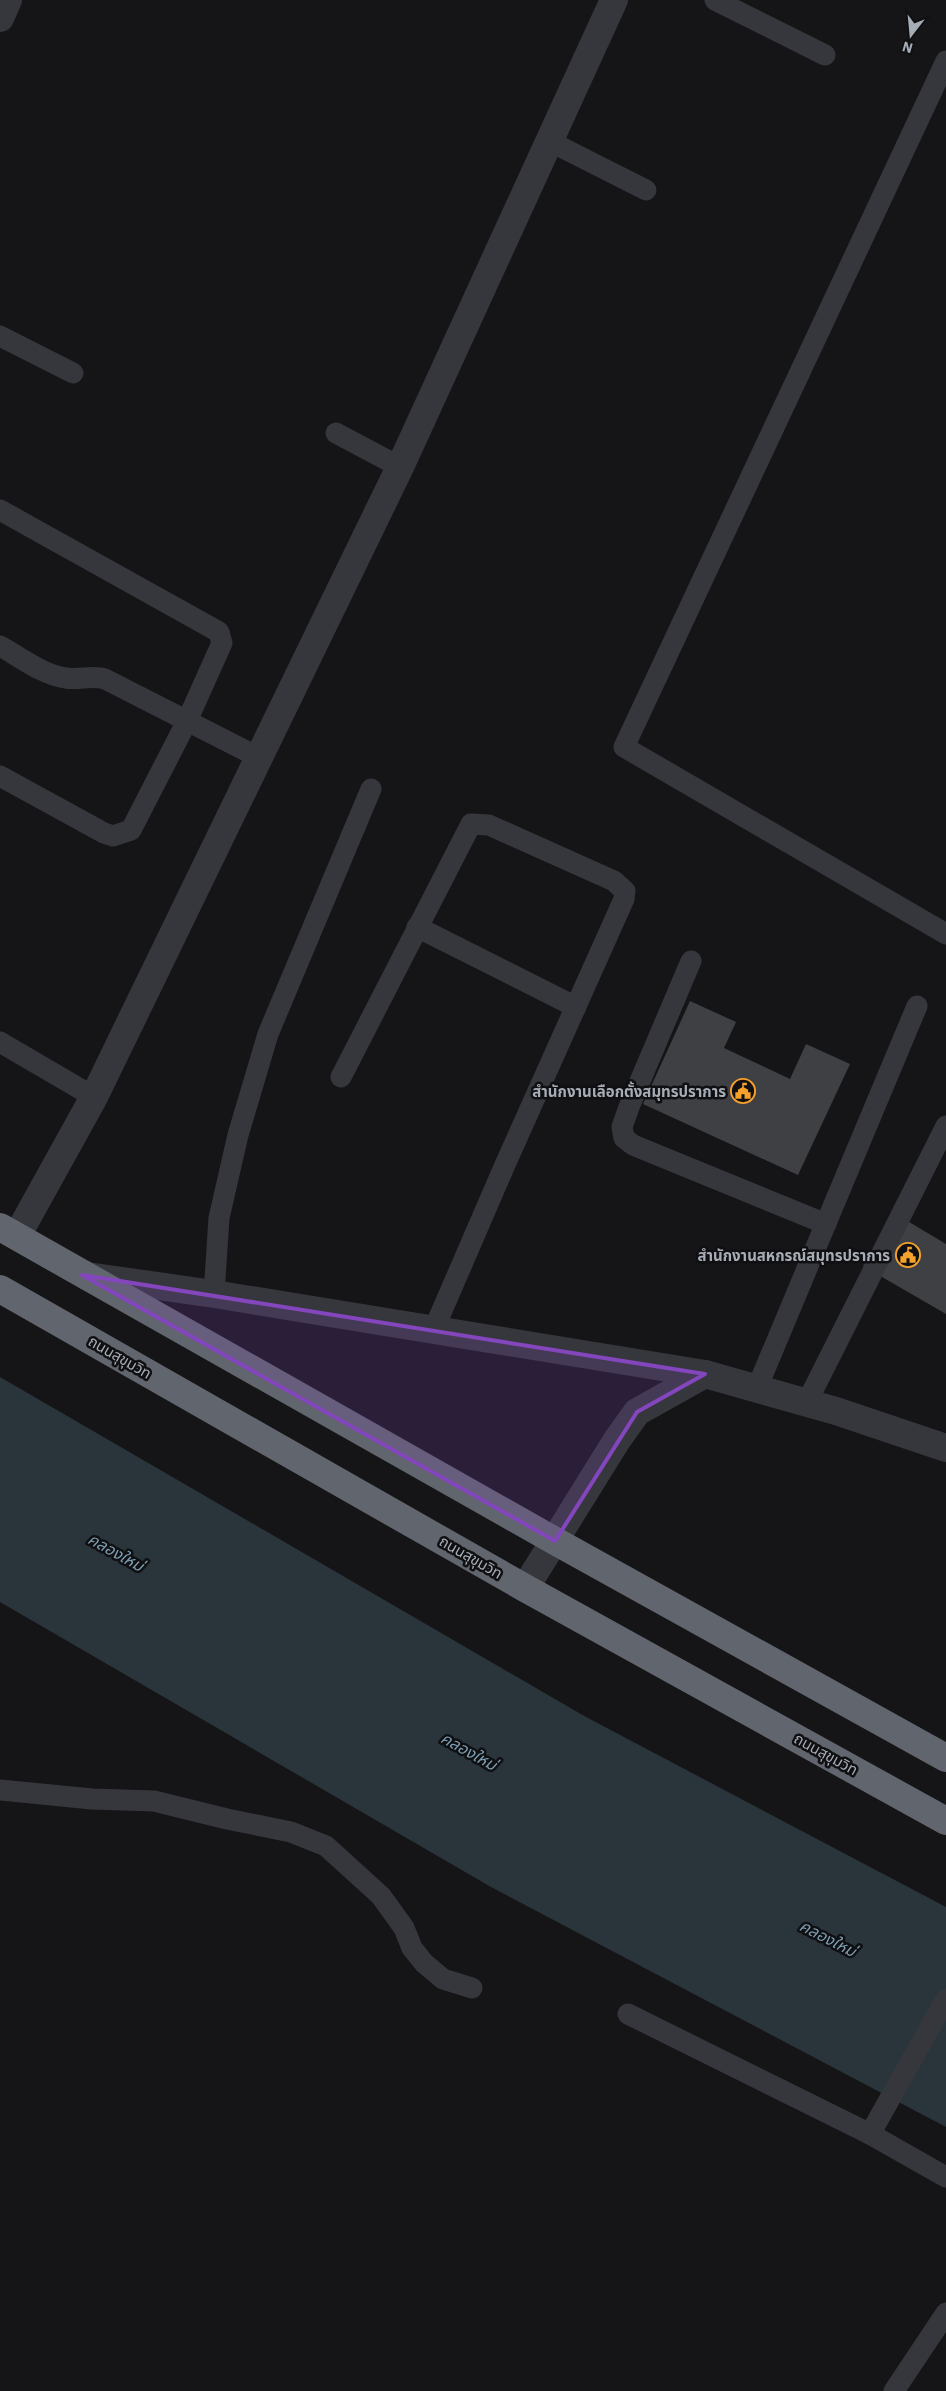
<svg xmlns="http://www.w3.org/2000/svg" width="946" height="2391" viewBox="0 0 946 2391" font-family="'IBM Plex Sans','Noto Sans Thai',sans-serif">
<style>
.water{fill:#2a353b}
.building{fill:#3f4044}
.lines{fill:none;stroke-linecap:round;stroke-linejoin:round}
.lane{stroke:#36373c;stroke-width:21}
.street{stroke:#36373c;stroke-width:28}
.highway{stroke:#61656d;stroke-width:28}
.marked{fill:#8446bd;fill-opacity:0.2;stroke:#8446bd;stroke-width:4;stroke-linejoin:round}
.labels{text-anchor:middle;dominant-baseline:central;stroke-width:5;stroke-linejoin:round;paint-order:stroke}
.poi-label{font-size:15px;font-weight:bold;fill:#a6adb7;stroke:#101012;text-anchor:end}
.street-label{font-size:15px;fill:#a6adb7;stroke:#101012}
.water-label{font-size:16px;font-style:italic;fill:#7c9eb3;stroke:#101012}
</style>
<rect width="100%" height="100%" fill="#151517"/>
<polygon class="water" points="0,1377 586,1717 946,1907 946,2127 491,1887 0,1602"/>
<g class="building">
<polygon points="690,1001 736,1022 724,1048 790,1079 806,1044 850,1064 798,1175 643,1104"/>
<polygon points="894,1213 946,1244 946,1314 863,1266"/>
</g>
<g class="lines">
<g class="lane">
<polyline points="715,0 825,55"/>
<polyline points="946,61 624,747 946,934"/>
<polyline points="549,141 646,190"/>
<polyline points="0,336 73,373"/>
<polyline points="336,433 400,467"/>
<polyline points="0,510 219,632 222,643 187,721 131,830 113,836 104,833 0,776"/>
<path d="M 0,646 C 20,657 43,675 66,678 C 80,680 92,675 105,679 L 258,757"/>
<polyline points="417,927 576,1007"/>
<polyline points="691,961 629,1107 622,1127 624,1138 633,1145 826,1224"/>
<polyline points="0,1042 94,1097"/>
<polyline points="341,1077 471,824 489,825 614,881 625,891 624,899 504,1167 434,1329"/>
<polyline points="214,1294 219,1218 238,1135 268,1034 371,789"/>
<polyline points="757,1388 917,1006"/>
<polyline points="807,1402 946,1126"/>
<polyline points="0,1790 92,1799 154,1801 227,1819 291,1832 326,1846 381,1896 404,1928 412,1948 424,1963 443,1979 472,1988"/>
<polyline points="628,2014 870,2134 946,2177"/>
<polyline points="870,2134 946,1999"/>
<polyline points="894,2391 946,2313"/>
</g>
<g class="street">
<polyline points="0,18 8,0"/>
<polyline points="17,1236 94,1097 400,467 614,0"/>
<polyline points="87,1276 214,1294 705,1374 836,1411 946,1448"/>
<polyline points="525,1588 617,1440 637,1412 705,1374"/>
</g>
<g class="highway">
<polyline points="0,1227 555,1541 946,1758"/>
<polyline points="0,1289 525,1588 946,1821"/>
</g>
</g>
<path class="marked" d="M 82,1275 L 705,1374 L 637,1412 L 555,1541 Z"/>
<defs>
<symbol id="civic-ring" viewBox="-11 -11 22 22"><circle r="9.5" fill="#101012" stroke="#f7a12d" stroke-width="1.5"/><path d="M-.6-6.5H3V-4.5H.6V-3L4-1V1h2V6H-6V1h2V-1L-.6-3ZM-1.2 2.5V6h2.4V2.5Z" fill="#f7a12d"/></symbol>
</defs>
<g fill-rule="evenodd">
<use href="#civic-ring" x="729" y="1077" width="28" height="28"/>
<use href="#civic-ring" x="894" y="1241" width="28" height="28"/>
</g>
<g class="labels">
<g class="poi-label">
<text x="726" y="1091">สำนักงานเลือกตั้งสมุทรปราการ</text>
<text x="890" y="1255">สำนักงานสหกรณ์สมุทรปราการ</text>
</g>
<g class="street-label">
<text transform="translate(120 1357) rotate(30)">ถนนสุขุมวิท</text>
<text transform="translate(471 1557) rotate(30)">ถนนสุขุมวิท</text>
<text transform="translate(826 1754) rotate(29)">ถนนสุขุมวิท</text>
</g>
<g class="water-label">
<text transform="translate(116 1552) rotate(29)">คลองใหม่</text>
<text transform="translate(469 1751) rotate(29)">คลองใหม่</text>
<text transform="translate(828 1938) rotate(27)">คลองใหม่</text>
</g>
</g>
<g transform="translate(911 35) rotate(196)" stroke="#101012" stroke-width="4" paint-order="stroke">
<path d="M0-4L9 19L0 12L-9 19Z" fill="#a6adb7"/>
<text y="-8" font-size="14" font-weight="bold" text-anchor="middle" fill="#a6adb7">N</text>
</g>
</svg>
